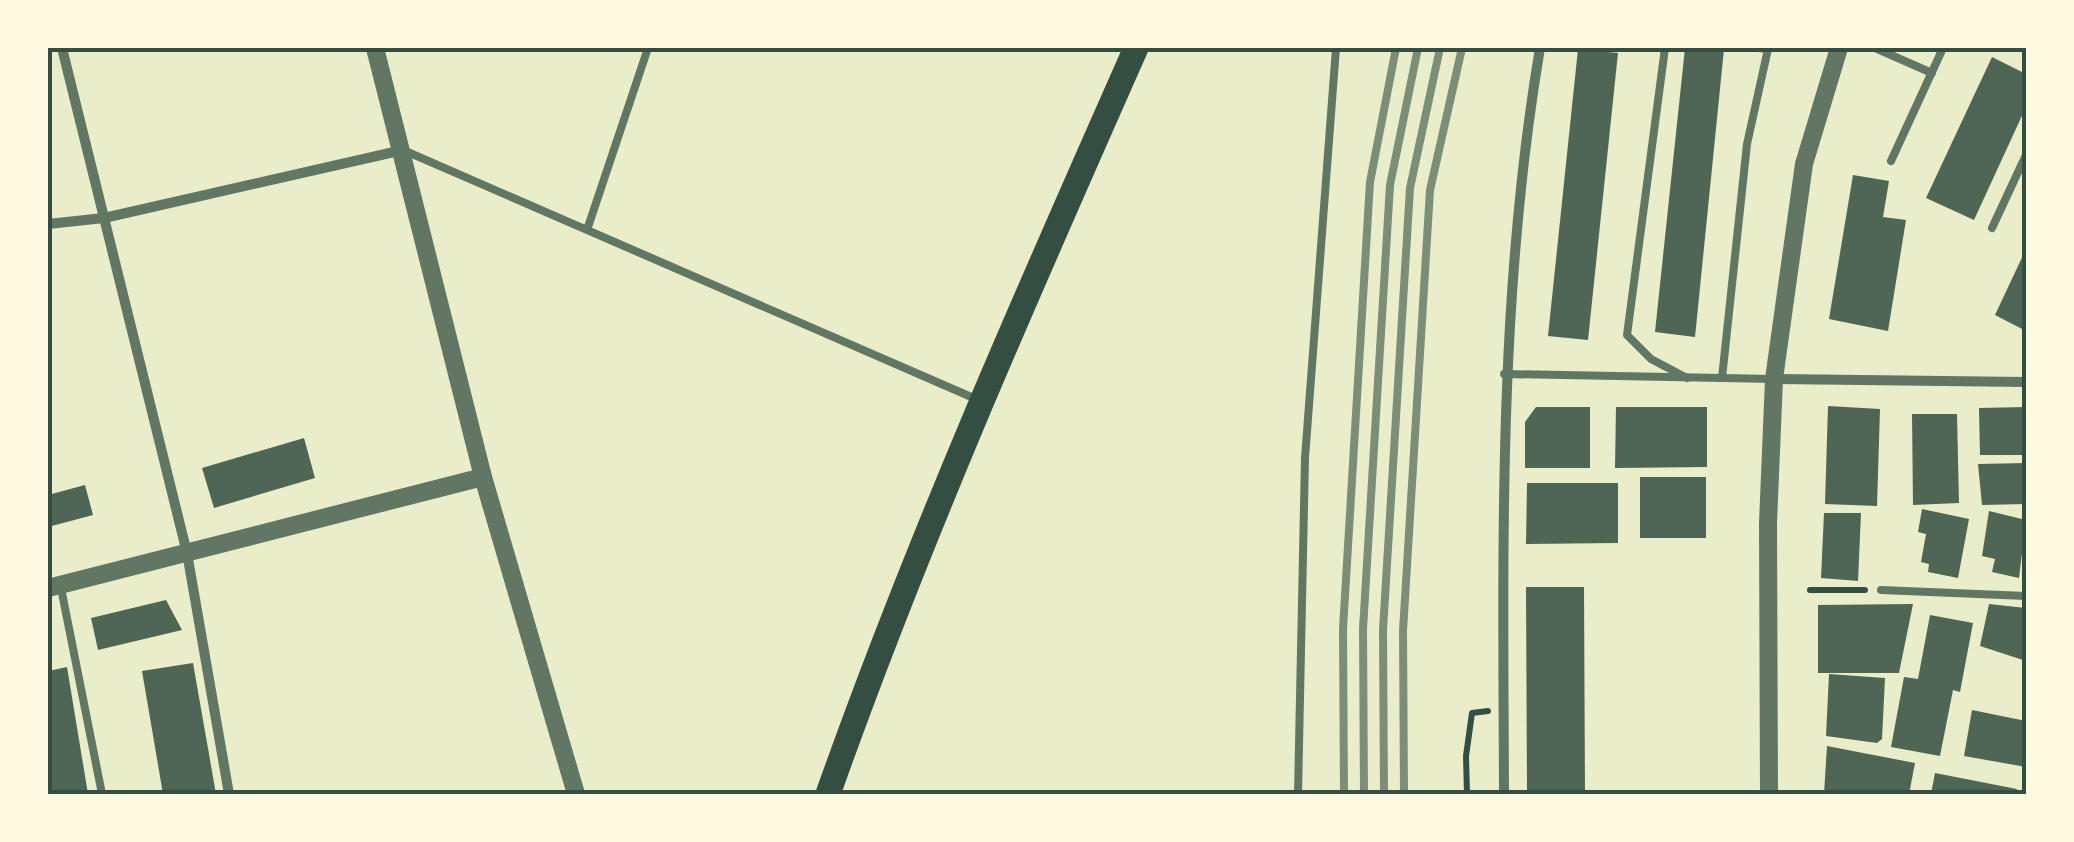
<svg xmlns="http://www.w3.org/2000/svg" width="2074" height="842" viewBox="0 0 2074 842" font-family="'Noto Sans',sans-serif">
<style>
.building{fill:#4f6655}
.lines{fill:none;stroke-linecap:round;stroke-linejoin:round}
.path{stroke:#344e41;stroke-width:6}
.service{stroke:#617663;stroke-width:8}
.minor{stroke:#617663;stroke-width:10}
.tertiary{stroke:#617663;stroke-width:18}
.primary{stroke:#344e41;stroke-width:25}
.rail{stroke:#7c8e77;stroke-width:8}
.neatline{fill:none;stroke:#344e41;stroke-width:4}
</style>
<rect width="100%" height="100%" fill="#e9edc9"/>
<g class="building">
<polygon points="1685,48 1724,49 1695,337 1655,332"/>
<polygon points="1578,49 1618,53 1588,340 1548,336"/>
<polygon points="1992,57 2026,74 2026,107 1974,220 1926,198"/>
<polygon points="1853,175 1889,181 1883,217 1906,220 1888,331 1829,319"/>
<polygon points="2026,249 2026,331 1995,315"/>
<polygon points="1828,406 1880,409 1877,506 1825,504"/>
<polygon points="1536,407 1590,407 1590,468 1525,468 1525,422"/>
<polygon points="1616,407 1707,407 1707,467 1615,468"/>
<polygon points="2026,407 2026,455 1980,455 1979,408"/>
<polygon points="1912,414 1957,414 1959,503 1913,505"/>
<polygon points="304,438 315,478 214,508 202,468"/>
<polygon points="2026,463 2026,504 1982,505 1978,464"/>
<rect x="1640" y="477" width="66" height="61"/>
<polygon points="1527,483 1618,483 1618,543 1526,544"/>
<polygon points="85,485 93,515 48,527 48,495"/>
<polygon points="1922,509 1969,519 1958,578 1928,572 1929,564 1921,562 1926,534 1918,532"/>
<polygon points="1989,511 2026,520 2019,578 1992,572 1995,559 1982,556"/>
<polygon points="1824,513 1861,513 1858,581 1821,578"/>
<polygon points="1526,587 1584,587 1585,794 1527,794"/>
<polygon points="166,600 182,630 98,650 91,618"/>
<polygon points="1913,604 1899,673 1818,673 1818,605"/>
<polygon points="1989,604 2026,608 2026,661 1980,646"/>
<polygon points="1930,615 1973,623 1960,692 1953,690 1940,756 1891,747 1904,677 1918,679"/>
<polygon points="193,663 216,794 163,794 142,671"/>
<polygon points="67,667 88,794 48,794 48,671"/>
<polygon points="1829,674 1885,678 1882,739 1877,743 1826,736"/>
<polygon points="1972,710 2026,721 2026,767 1964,756"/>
<polygon points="1827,746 1915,763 1909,794 1824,794"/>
<polygon points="1935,773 2017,789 2016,794 1931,794"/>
</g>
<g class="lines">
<g class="path">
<polyline points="1810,590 1865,590"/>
<polyline points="1467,794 1466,756 1472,713 1488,711"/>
</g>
<g class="service">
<polyline points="1665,48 1627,335 1651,359 1687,378"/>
<polyline points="1875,48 1932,73"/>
<polyline points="2024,48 2026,48"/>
<polyline points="403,150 976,399"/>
<polyline points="1891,161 1943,48"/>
<polyline points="588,227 648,48"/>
<polyline points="1992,228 2026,155"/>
<polyline points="1504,374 1774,379"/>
<polyline points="1722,378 1747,144 1768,49 1758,48"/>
<polyline points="61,588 102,794"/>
<polyline points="1881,590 2026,596"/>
<polyline points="1298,794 1305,458 1336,48"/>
</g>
<g class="minor">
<polyline points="62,48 187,553 229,794"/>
<polyline points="48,224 104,218 403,150"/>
<polyline points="1774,379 2026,382"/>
<path d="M 1504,794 C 1503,543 1498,296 1540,48"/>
</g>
<g class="tertiary">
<polyline points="375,48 483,477 576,794"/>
<polyline points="48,588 483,477"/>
<polyline points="1769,794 1768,523 1774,379 1804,164 1839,48"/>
</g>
<path class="primary" d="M 828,794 C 918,540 1027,294 1136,48"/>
<g class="rail">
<polyline points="1344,794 1343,629 1370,182 1396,48"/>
<polyline points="1364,794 1363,629 1390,185 1418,48"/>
<polyline points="1384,794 1383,630 1410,188 1440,48"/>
<polyline points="1404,794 1403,631 1430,190 1462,48"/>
</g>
</g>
<rect width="2074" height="842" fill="none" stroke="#fefae0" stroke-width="100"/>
<rect x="50" y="50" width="1974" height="742" class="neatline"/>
</svg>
